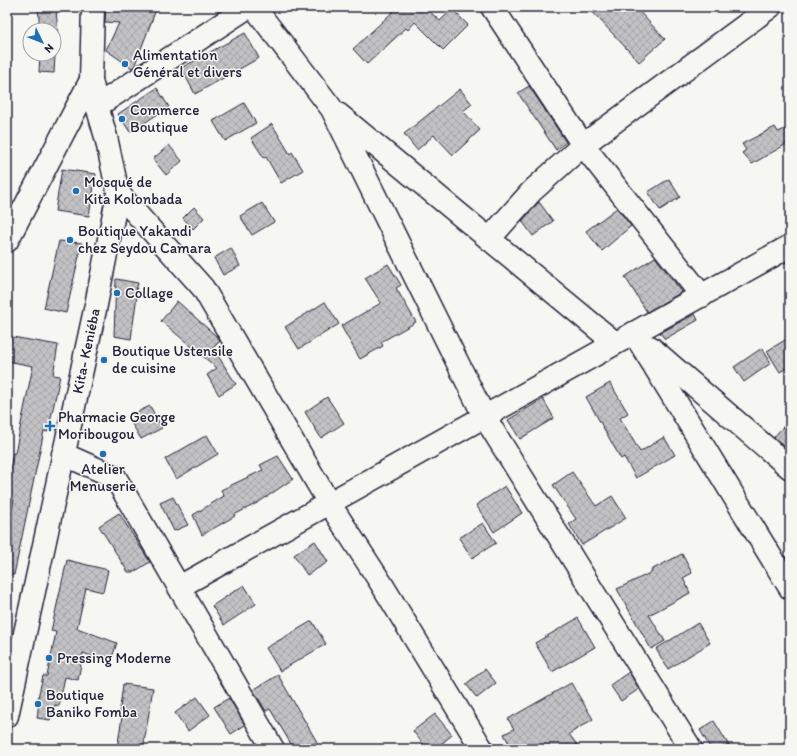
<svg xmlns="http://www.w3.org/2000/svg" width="797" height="756" viewBox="0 0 797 756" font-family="Itim,sans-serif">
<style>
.building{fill:url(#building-cross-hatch);stroke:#22223b}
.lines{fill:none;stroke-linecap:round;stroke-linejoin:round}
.minor-casing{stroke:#22223b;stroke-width:25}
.primary-casing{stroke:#22223b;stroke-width:25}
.minor{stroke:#f6f6f2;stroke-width:22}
.primary{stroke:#f6f6f2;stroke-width:22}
.poi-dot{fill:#1f6fb2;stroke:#f6f6f2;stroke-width:1.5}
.labels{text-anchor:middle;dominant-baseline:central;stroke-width:3;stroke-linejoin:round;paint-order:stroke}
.poi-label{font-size:15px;fill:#22223b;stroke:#f6f6f2;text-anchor:start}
.street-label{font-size:15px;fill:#22223b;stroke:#f6f6f2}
</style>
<defs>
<pattern id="building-cross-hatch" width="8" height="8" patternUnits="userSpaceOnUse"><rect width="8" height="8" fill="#c2c2c4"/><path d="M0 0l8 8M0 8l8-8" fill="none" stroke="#a6a6a9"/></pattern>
</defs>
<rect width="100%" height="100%" fill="#f6f6f2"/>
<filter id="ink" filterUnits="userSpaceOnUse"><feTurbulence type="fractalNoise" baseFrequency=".025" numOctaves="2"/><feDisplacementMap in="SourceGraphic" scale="8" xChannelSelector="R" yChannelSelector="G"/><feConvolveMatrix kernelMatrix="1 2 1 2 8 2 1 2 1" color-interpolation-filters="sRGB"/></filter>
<g filter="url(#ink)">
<g class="building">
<polygon points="38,7 56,7 58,38 56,38 54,73 39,72 40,54 54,54 54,30 40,30"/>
<polygon points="106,7 157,7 134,67 132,68 106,50 119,23 105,22"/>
<polygon points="398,7 431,7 428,10 440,21 452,9 468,25 443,50 415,22 408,30 406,28 367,64 353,49"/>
<polygon points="588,7 635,7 665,39 639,62"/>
<polygon points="245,33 259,58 195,94 181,68"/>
<polygon points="529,86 566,142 556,150 518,93"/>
<polygon points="157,88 169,107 130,132 118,114"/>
<polygon points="460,89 472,104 463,111 480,130 453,155 434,135 417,150 404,134"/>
<polygon points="244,103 256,123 225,141 213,121"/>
<polygon points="272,124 290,154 292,152 303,170 281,183 266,157 264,158 251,138"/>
<polygon points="775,127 778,132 790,127 790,142 752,164 742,153 746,150 742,144"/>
<polygon points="169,145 182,161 166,175 153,159"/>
<polygon points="62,169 96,174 89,216 55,211"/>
<polygon points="669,179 680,197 660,210 648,192"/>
<polygon points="539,202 553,221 533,236 522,221"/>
<polygon points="262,203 274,222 252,235 240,216"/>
<polygon points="194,207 204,218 193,229 183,218"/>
<polygon points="617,208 631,226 602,251 586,231"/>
<polygon points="59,241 82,243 66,313 44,308"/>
<polygon points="231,248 240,266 223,275 214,258"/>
<polygon points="655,257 682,292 647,312 625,277"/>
<polygon points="388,264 401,285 396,288 416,322 381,342 383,346 360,359 341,326 381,303 365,278"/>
<polygon points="116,279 138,283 135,295 137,295 131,339 114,336"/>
<polygon points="177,301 216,336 220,341 213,348 236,384 219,395 207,375 217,368 161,321"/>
<polygon points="325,302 339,324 299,349 285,327"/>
<polygon points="695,314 698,320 665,339 660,333"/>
<polygon points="7,336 58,345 53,375 60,376 48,432 44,431 14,575 7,574 7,534 14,500 7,499 7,484 13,453 15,453 33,366 7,361"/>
<polygon points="790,337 790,366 780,372 767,351"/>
<polygon points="762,348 771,363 744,382 734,367"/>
<polygon points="610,383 628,413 620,418 640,452 664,437 675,455 636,478 624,457 621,459 586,397"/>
<polygon points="327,397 344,423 321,438 305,412"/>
<polygon points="543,399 554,418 520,439 508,420"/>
<polygon points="150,406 162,428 141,439 131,422 136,420 133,414"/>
<polygon points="790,419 790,451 774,437"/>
<polygon points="207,435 218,454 176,479 165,459"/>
<polygon points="278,456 293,479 259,502 234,515 235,516 202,535 193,515 224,496 221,490 263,470 260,465"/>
<polygon points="572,472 596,506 612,496 626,518 582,545 569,524 576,519 553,485"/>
<polygon points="505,486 522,513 494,532 476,505"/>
<polygon points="173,497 188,525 174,531 160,503"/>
<polygon points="119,513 150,562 134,572 128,572 99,526"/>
<polygon points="483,523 496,543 472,558 459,538"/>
<polygon points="315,541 328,562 307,575 294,555"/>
<polygon points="682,554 692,573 683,578 690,593 649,615 665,641 651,649 617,589 652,572 651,570"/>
<polygon points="67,560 108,570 103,592 86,588 77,628 117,643 110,663 83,653 78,680 65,677 59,706 55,705 50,720 37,718 39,702 37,702 43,676 47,676 56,632 51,631"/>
<polygon points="244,585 256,604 224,625 212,606"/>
<polygon points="578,618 595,647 552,672 535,643"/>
<polygon points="312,621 326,644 280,671 266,648"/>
<polygon points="698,623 710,643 668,669 656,649"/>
<polygon points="485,669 496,683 477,698 466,684"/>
<polygon points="629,672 639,689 621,701 610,685"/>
<polygon points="278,675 317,742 306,749 294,749 270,709 266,711 253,690"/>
<polygon points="571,683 593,719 569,734 580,749 512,749 504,734 514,729 508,719"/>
<polygon points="123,684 153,688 143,749 117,749 122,717 119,716"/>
<polygon points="197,697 210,715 188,731 175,713"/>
<polygon points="229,698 245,725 231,734 214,707"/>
<polygon points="435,714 452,735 435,749 427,749 413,731"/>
<polygon points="714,721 731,749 711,749 700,730"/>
</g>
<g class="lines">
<defs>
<g id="minor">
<polyline points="254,7 332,109 484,416 691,749"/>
<polyline points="492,7 583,145 702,296"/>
<polyline points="97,106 248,7"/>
<polyline points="338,114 615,343"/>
<polyline points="118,193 203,288 329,503 381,583 482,749"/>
<polyline points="489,239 532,191 583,145 770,7"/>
<polyline points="7,241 91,80"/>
<polyline points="634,333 790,588"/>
<polyline points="650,347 790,468"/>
<polyline points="63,454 115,477 273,749"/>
<polyline points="179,587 790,246"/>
</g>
<polyline id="primary" points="7,716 96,305 118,193 106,137 97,106 91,80 93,7"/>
</defs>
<use href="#minor" class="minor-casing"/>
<use href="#primary" class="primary-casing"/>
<use href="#minor" class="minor"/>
<use href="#primary" class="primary"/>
</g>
</g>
<g class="poi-dot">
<circle cx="125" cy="64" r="4"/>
<circle cx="122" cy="119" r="4"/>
<circle cx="76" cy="191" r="4"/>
<circle cx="70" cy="240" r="4"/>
<circle cx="117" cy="293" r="4"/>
<circle cx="104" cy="360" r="4"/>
<path d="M48 420h4v4h4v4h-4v4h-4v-4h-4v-4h4z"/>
<circle cx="103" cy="454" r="4"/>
<circle cx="49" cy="658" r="4"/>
<circle cx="38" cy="704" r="4"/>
</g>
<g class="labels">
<g class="poi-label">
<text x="133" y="55">Alimentation<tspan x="133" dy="17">Général et divers</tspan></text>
<text x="130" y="110">Commerce<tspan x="130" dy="17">Boutique</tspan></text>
<text x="84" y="182">Mosqué de<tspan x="84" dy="17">Kita Kolonbada</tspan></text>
<text x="78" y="231">Boutique Yakandi<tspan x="78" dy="17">chez Seydou Camara</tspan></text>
<text x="125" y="293">Collage</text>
<text x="112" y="351">Boutique Ustensile<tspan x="112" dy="17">de cuisine</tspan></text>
<text x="58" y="417">Pharmacie George<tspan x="58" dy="17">Moribougou</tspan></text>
<text x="103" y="469" text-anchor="middle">Atelier<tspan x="103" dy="17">Menuserie</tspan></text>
<text x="57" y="658">Pressing Moderne</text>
<text x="46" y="695">Boutique<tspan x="46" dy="17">Baniko Fomba</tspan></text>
</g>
<g class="street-label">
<text transform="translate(86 351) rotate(-78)">Kita- Keniéba</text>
</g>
</g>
<rect width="797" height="756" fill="none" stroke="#f6f6f2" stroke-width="24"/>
<rect x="12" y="12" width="773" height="732" fill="none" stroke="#22223b" stroke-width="1.5" filter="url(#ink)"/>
<g transform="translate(42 42) rotate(133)"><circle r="19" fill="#f6f6f2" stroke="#a1a1a9"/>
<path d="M0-3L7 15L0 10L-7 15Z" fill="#1f6fb2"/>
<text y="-6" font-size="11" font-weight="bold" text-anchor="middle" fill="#22223b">N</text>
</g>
</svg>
